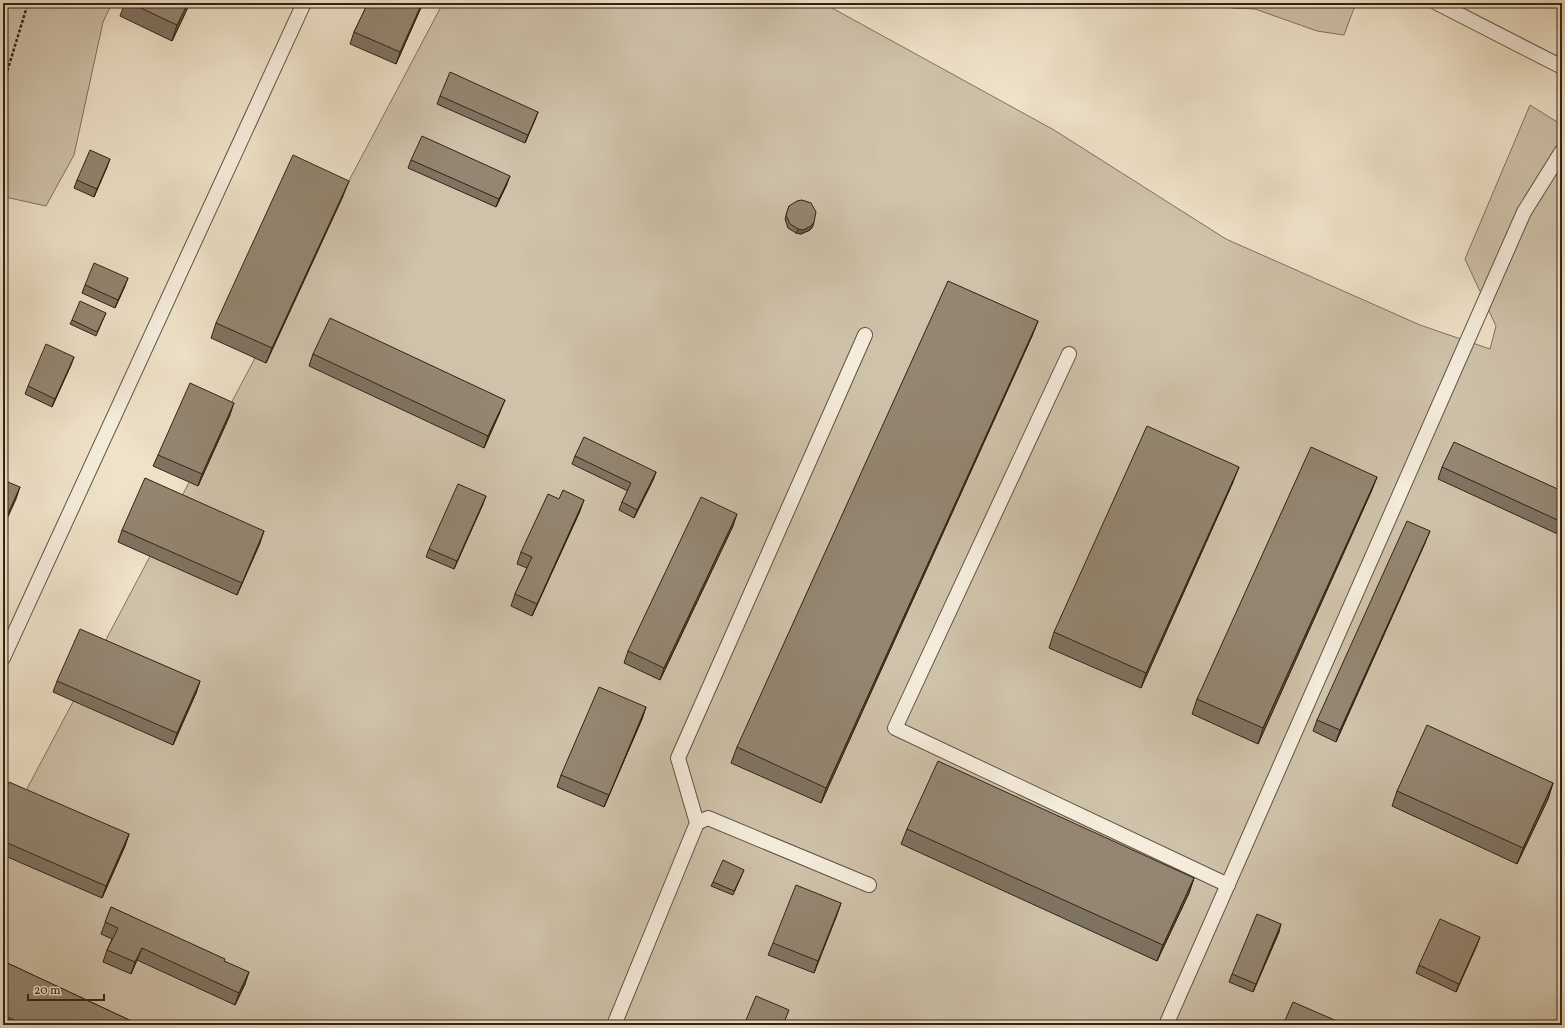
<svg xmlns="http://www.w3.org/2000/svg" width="1565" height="1028" viewBox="0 0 1565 1028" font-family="Vollkorn,serif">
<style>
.green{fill:#cfc2aa;stroke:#80725e}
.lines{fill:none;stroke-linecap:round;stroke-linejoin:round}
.lane-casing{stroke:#605340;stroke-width:16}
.path{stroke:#312313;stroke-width:2.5;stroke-dasharray:3 2;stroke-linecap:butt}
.lane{stroke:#f5ecdc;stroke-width:14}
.wall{fill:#7f7362;stroke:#312313}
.shaded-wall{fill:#685e50;stroke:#312313}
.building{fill:#948672;stroke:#312313}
</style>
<rect width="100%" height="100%" fill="#efe2c9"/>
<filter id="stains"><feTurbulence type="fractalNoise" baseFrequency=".005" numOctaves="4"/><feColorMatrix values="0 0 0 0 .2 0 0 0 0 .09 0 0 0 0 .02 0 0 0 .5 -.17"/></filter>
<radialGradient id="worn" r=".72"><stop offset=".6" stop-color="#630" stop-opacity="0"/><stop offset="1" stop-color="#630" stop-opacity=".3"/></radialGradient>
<g class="green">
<polygon points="3,3 112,3 103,22 74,155 46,206 5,197 3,194"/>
<polygon points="443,3 823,3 1054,130 1226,239 1420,325 1490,349 1496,326 1465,259 1530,105 1562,125 1562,1025 3,1025 3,834"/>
<polygon points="1227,3 1356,3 1344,35 1317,31 1255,9 1231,8"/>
</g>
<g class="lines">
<defs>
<g id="lane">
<polyline points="1437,3 1562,67"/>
<polyline points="1069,354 895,728 1228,885"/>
<polyline points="3,658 304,3"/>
<polyline points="697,823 708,818 869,885"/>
<polyline points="614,1025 697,823 678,758 865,335"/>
<polyline points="1166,1025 1524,212 1562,151"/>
</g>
</defs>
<use href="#lane" class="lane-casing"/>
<polyline class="path" points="3,85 28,3"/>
<use href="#lane" class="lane"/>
</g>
<g class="wall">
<polygon points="125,3 190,3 172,41 120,16"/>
<polygon points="368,3 423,3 396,64 350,44 354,32"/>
<polygon points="440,96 538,112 525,143 437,104"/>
<polygon points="411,160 507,184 496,207 408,168"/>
<polygon points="107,167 94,197 74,188 77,180"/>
<polygon points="343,196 266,363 211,338 216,323"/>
<polygon points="789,206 813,226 810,230 801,234 796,233 788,228 785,219"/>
<polygon points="85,285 125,286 115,308 82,293"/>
<polygon points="106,313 96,336 70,324 72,320"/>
<polygon points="1038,321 1032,336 821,803 731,763 737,747"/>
<polygon points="313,354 500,412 484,448 309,366"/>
<polygon points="74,357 71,365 52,407 25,394 28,386"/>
<polygon points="230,415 198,486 153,466 158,455"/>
<polygon points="575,456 656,472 653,480 634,518 619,510 622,502 628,491 572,464"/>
<polygon points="1442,467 1562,491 1562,536 1438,479"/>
<polygon points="1377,477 1371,492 1258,744 1192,714 1197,699"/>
<polygon points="1233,482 1141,688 1049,648 1054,632"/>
<polygon points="483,504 454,569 426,557 429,549"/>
<polygon points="580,511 532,616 511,606 515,594 527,568 517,564 521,552"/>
<polygon points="733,526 660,680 624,663 628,651"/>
<polygon points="122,530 260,543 237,595 118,542"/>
<polygon points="1425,543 1336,742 1313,731 1317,720"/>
<polygon points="57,681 200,681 196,693 173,745 53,692"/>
<polygon points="646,707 642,719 604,807 557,787 561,775"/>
<polygon points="1553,783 1548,799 1517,864 1392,806 1397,791"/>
<polygon points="3,796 129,834 125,846 102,898 3,855"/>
<polygon points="907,829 1194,878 1189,893 1157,961 901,844"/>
<polygon points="744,870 733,895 711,886 713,882"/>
<polygon points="841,903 814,973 768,955 773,943"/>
<polygon points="111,907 224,961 245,984 235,1005 137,960 131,974 103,962 107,950 112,939 101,934"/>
<polygon points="1279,932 1253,992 1229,982 1232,974"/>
<polygon points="1477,945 1456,992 1416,973 1419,965"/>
<polygon points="3,961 140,1025 3,1025"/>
</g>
<g class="shaded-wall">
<polygon points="188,3 190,3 172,41 177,25"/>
<polygon points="422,3 423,3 396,64 400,52"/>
<polygon points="538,112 535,120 525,143 528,135"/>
<polygon points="110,159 107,167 94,197 97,189"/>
<polygon points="510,176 507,184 496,207 499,199"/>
<polygon points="349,181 343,196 266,363 272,348"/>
<polygon points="814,222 813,226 810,230 801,234 796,233 798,229"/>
<polygon points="128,278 125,286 115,308 118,300"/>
<polygon points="1038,321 1032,336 821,803 826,788"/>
<polygon points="74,357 71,365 52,407 55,399"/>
<polygon points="505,400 500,412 484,448 488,436"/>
<polygon points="234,403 230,415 198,486 202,474"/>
<polygon points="1239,467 1233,482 1141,688 1146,673"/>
<polygon points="656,472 653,480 634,518 637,510"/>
<polygon points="1377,477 1371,492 1258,744 1263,728"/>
<polygon points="20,487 16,499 3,528 3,525"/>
<polygon points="486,496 483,504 454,569 457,561"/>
<polygon points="584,500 580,511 532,616 537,604"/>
<polygon points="737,514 733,526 660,680 664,668"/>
<polygon points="264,531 260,543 237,595 242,583"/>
<polygon points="1430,531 1425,543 1336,742 1340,730"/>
<polygon points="200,681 196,693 173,745 177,733"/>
<polygon points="646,707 642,719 604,807 609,795"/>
<polygon points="1553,783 1548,799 1517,864 1523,848"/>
<polygon points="129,834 125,846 102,898 106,886"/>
<polygon points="1194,878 1189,893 1157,961 1163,945"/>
<polygon points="841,903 837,915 814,973 818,961"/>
<polygon points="1281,924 1279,932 1253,992 1256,984"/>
<polygon points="1480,937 1477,945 1456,992 1459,984"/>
<polygon points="142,948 137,960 131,974 135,962"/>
<polygon points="249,972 245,984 235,1005 239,993"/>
</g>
<g class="building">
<polygon points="130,3 188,3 177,25"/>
<polygon points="368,3 422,3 400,52 354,32"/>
<polygon points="450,72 538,112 528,135 440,96"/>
<polygon points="422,136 510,176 499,199 411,160"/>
<polygon points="90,150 110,159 97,189 77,180"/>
<polygon points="293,155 349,181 272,348 216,323"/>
<polygon points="802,200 811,203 816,212 814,222 811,226 803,230 798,229 790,224 786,215 789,206 797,201"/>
<polygon points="94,263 128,278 118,300 85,285"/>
<polygon points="948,281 1038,321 826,788 737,747"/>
<polygon points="80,301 106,313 97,332 72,320"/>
<polygon points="330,318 505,400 488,436 313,354"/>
<polygon points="46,344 74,357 55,399 28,386"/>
<polygon points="190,383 234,403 202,474 158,455"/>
<polygon points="1147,426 1239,467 1146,673 1054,632"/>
<polygon points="584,437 656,472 637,510 622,502 631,483 575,456"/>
<polygon points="1454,442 1562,491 1562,522 1442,467"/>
<polygon points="1311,447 1377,477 1263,728 1197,699"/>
<polygon points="145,478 264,531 242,583 122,530"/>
<polygon points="3,480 20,487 3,525"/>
<polygon points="458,484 486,496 457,561 429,549"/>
<polygon points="563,490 584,500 537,604 515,594 532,557 521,552 548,494 559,499"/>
<polygon points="701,497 737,514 664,668 628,651"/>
<polygon points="1407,521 1430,531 1340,730 1317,720"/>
<polygon points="80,629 200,681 177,733 57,681"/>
<polygon points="599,687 646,707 609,795 561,775"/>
<polygon points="1427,725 1553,783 1523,848 1397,791"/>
<polygon points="938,761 1194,878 1163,945 907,829"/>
<polygon points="9,782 129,834 106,886 3,841 3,796"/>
<polygon points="723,860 744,870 734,891 713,882"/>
<polygon points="796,885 841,903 818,961 773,943"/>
<polygon points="111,907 225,959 224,961 249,972 239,993 142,948 135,962 107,950 118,928 105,922"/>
<polygon points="1257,914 1281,924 1256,984 1232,974"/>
<polygon points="1440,919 1480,937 1459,984 1419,965"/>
<polygon points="3,961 140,1025 25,1025 3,1015"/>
<polygon points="756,996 789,1010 783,1025 744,1025"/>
<polygon points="1293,1002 1346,1025 1283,1025"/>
</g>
<rect width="1565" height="1028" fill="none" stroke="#efe2c9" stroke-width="16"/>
<rect x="4" y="4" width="1557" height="1020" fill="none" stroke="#312313" stroke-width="2"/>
<rect x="8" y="8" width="1549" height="1012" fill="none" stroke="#312313"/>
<path d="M28 994v6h76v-6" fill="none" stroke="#312313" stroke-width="2"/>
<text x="34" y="994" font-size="12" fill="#312313" stroke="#f5ecdc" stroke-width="3" paint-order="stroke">20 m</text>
<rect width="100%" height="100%" filter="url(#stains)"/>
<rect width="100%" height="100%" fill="url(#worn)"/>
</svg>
